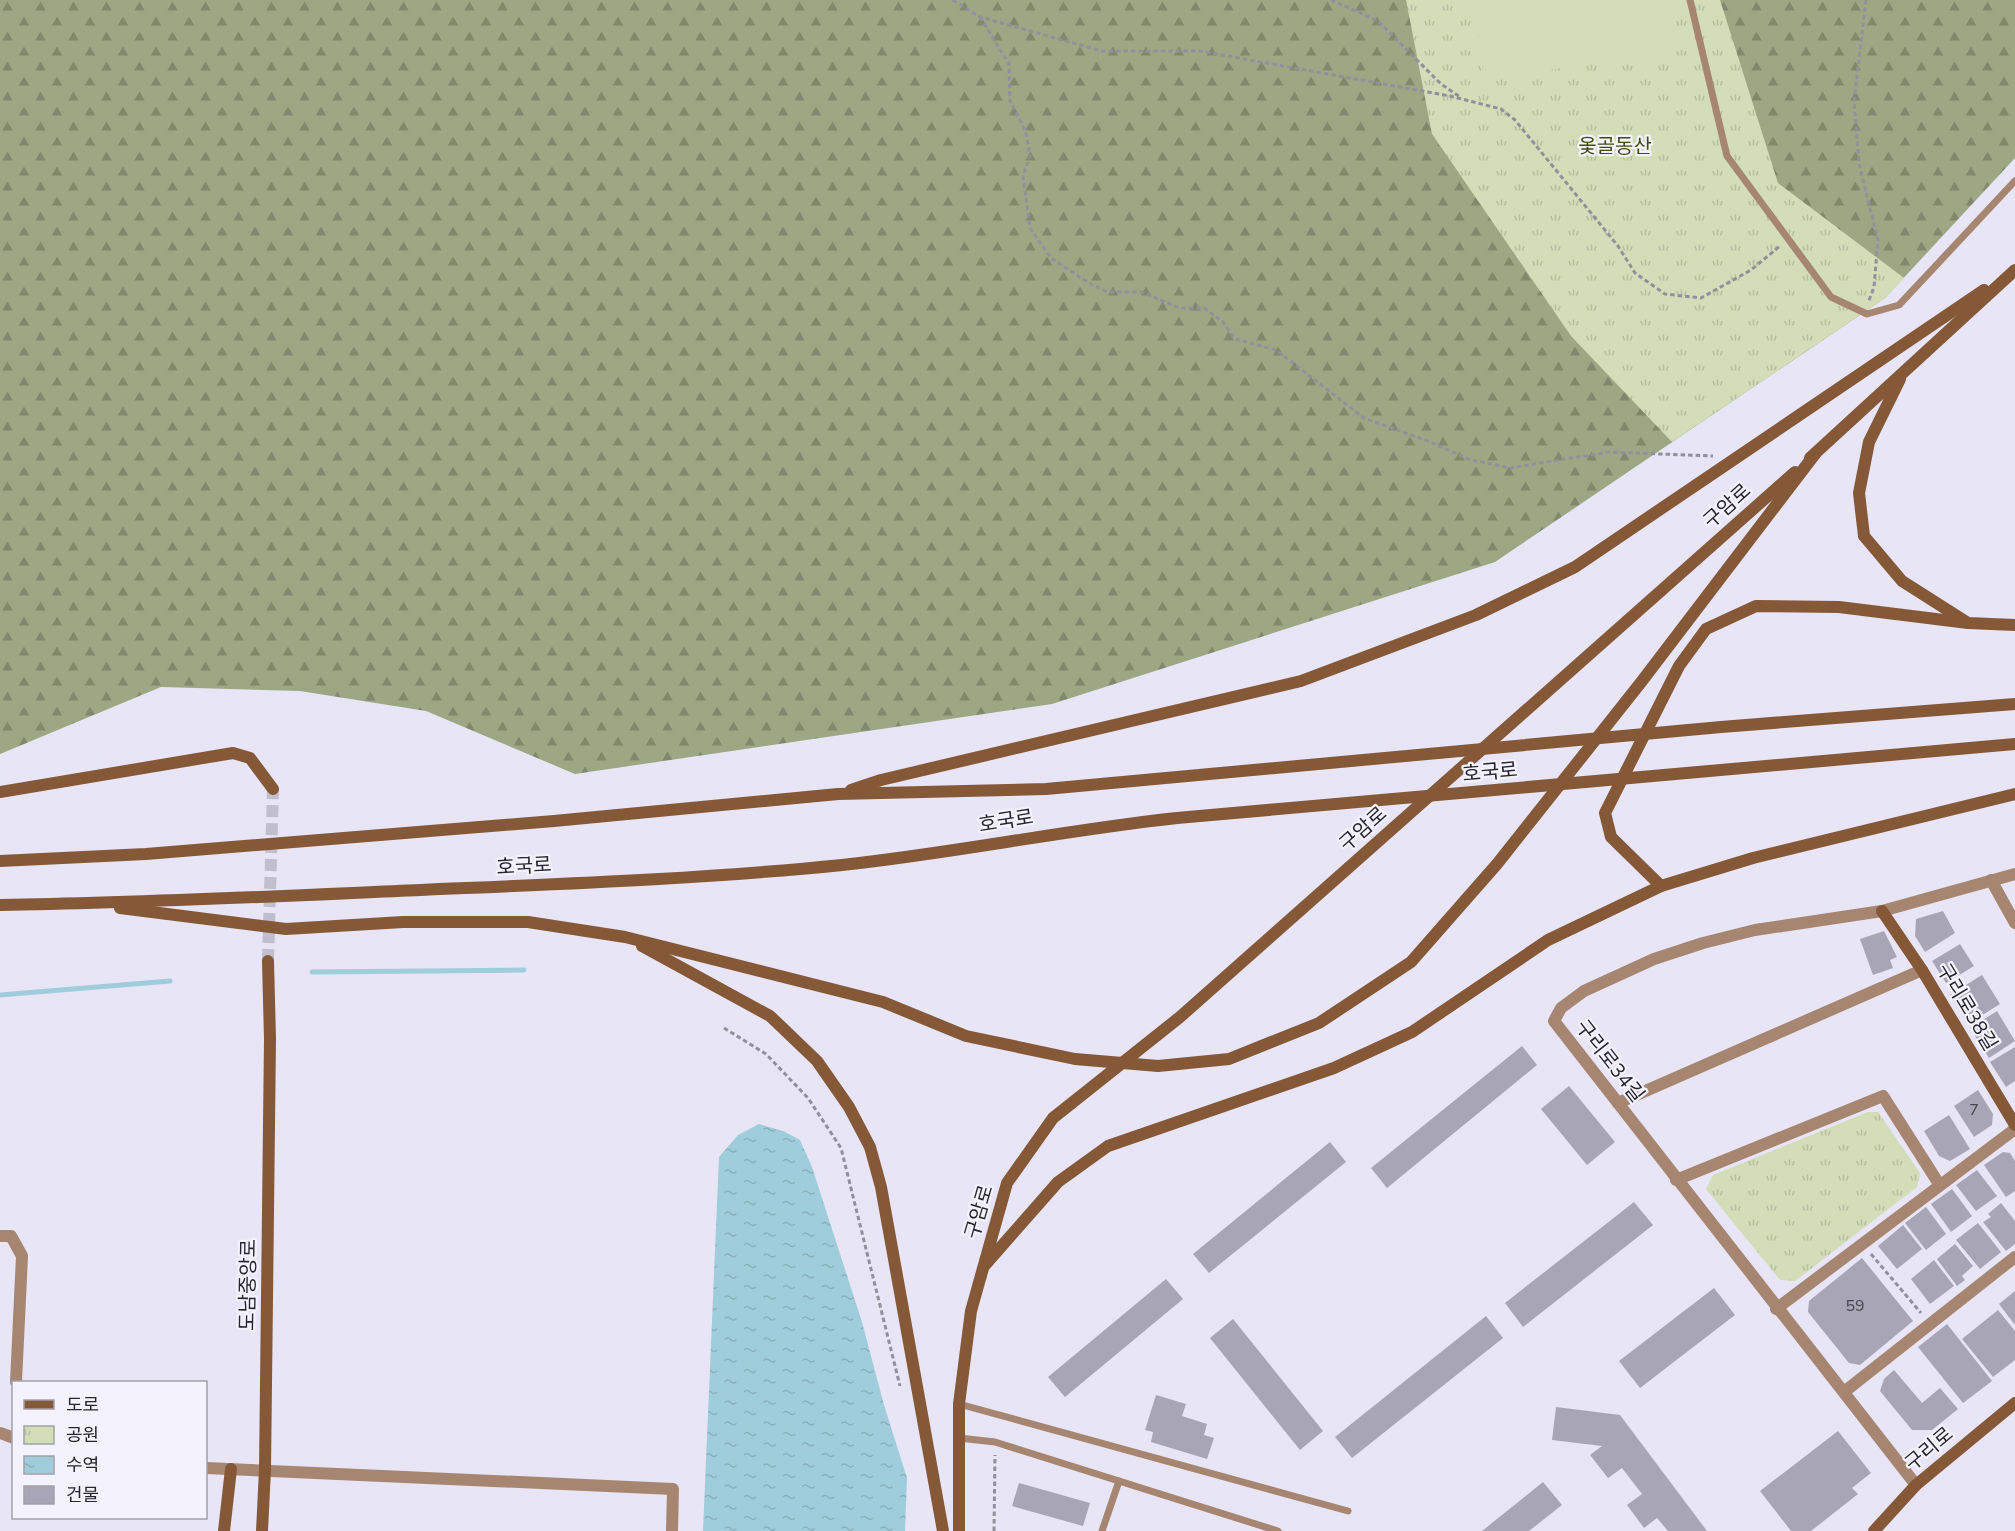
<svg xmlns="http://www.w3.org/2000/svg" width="2015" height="1531" viewBox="0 0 2015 1531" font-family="'Nunito Sans','Noto Sans KR',sans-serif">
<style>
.forest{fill:url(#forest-firs)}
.park{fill:url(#park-tufts)}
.pitch{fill:#d3ddb8}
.water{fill:url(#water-ripples)}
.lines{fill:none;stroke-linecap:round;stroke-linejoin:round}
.stream{stroke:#a0cddb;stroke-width:5}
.building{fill:#a8a6b6}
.secondary-tunnel{stroke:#c1bfce;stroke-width:12;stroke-dasharray:12 6;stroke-linecap:butt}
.path{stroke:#91909c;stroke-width:3;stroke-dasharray:4.5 3;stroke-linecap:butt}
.lane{stroke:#a68671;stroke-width:7}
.street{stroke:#a68671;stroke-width:12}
.secondary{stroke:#855838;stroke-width:12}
.labels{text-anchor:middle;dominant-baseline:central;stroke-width:4.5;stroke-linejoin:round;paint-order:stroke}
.number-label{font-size:16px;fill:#47464e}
.park-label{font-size:20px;fill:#414c12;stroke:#f4f3fd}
.street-label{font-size:20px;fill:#27262c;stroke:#f4f3fd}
</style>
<defs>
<pattern id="forest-firs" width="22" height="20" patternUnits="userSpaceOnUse" patternTransform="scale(1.5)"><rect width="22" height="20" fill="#9ea783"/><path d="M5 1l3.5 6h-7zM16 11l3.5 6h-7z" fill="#81886b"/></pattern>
<pattern id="park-tufts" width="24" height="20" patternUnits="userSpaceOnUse" patternTransform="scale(1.5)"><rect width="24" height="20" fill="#d3ddb8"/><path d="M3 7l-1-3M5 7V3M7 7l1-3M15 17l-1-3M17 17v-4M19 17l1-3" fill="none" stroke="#b5be9e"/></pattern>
<pattern id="water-ripples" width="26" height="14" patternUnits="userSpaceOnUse" patternTransform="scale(1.5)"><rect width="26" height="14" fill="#a0cddb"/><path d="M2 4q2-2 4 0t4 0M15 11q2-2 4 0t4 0" fill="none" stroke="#8ab0bc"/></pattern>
</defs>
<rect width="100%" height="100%" fill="#e7e5f6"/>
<polygon class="forest" points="0,0 2015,0 2015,158 1885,298 1495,562 1052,704 575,774 426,711 300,691 161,687 0,754"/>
<g class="park">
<polygon points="1406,0 1720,0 1778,183 1904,278 1885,298 1672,442 1571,336 1432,134"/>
<polygon points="1868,1112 1878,1112 1920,1173 1917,1187 1795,1281 1780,1280 1706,1189 1713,1175"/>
</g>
<polygon class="pitch" points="1474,0 1668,0 1675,54 1484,78"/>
<polygon class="water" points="759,1124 783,1131 800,1140 812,1167 862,1322 884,1405 907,1478 905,1531 703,1531 719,1157 738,1135"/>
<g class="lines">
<g class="stream">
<polyline points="312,972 524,970"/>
<polyline points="0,995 170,981"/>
</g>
</g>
<g class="building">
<polygon points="1943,911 1955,933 1925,952 1915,936 1916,919"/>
<polygon points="1884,931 1897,957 1890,960 1893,968 1873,975 1860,939"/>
<polygon points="1960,944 1974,966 1946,983 1932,961"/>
<polygon points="1982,975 2000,1004 1968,1024 1950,995"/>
<polygon points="1997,1011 2015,1041 1989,1058 1970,1028"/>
<polygon points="1522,1046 1537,1065 1387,1188 1371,1168"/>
<polygon points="2015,1047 2015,1081 2006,1087 1990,1062"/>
<polygon points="1569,1086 1615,1142 1587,1165 1541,1109"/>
<polygon points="1978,1090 1993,1114 1992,1125 1974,1137 1954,1106"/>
<polygon points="1949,1115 1970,1149 1950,1161 1939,1156 1924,1131"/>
<polygon points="1330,1142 1346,1162 1209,1273 1193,1254"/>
<polygon points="2003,1152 2010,1153 2015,1161 2015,1191 2006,1197 1984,1165"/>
<polygon points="1977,1170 1997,1196 1976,1211 1956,1185"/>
<polygon points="1952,1189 1972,1216 1951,1232 1931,1204"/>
<polygon points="1634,1202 1653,1225 1523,1327 1505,1303"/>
<polygon points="2001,1203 2015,1221 2015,1244 2006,1251 1983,1222 1991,1217 1988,1214"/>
<polygon points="1926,1207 1946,1234 1926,1250 1905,1223"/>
<polygon points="1978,1223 2001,1252 1980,1269 1956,1240"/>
<polygon points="1903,1225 1922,1249 1897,1269 1878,1246"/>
<polygon points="1955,1244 1973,1266 1962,1276 1965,1280 1957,1286 1937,1259"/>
<polygon points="1862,1258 1913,1321 1860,1365 1849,1363 1808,1312 1809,1301"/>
<polygon points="1934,1260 1954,1286 1930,1304 1911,1279"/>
<polygon points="1166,1279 1183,1299 1065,1397 1048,1377"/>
<polygon points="1714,1288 1735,1315 1640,1388 1619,1361"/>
<polygon points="2015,1291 2015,1325 1999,1304"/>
<polygon points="1998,1310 2015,1331 2015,1360 1993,1377 1962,1339"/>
<polygon points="1486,1316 1503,1338 1352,1458 1335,1437"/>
<polygon points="1233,1319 1323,1431 1300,1450 1210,1338"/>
<polygon points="1947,1324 1992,1381 1963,1403 1918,1347"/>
<polygon points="1894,1370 1922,1403 1940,1388 1958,1409 1932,1430 1912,1430 1880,1391 1884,1379"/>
<polygon points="1156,1395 1186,1404 1182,1416 1207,1424 1204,1435 1214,1438 1207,1459 1151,1442 1153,1432 1145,1430"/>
<polygon points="1556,1407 1620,1415 1707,1531 1668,1531 1657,1518 1644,1528 1627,1505 1642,1494 1622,1468 1608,1478 1590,1455 1602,1446 1552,1440"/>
<polygon points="1838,1431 1871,1473 1852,1488 1858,1494 1811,1531 1791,1531 1760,1491"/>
<polygon points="1543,1482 1562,1505 1529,1531 1482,1531"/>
<polygon points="1019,1483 1090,1503 1083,1526 1012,1506"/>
</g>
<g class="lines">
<polyline class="secondary-tunnel" points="268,961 273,789"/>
<g class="path">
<polyline points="953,0 980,17 1102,51 1200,51 1450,96 1501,109 1515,120 1618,246 1635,273 1665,294 1701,298 1751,270 1780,246"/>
<polyline points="1331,0 1378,21 1441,84 1460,97"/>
<polyline points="1866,0 1854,101 1859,164 1878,240 1874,287 1868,303"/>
<polyline points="980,17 1009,64 1010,101 1026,132 1030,156 1023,176 1030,228 1051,258 1089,283 1107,292 1142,292 1179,308 1204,308 1223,322 1235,339 1276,350 1364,418 1428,441 1468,459 1510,468 1609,452 1713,456"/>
<polyline points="724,1028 766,1054 808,1098 841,1148 900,1386"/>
<polyline points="1871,1254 1921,1313"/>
<polyline points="994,1531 995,1455"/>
</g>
<g class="lane">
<polyline points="1690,0 1727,156 1831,297 1867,314 1899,305 2015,181"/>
<polyline points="959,1404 1348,1511"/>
<polyline points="959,1438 995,1442 1278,1531"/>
<polyline points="1102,1531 1119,1481"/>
</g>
<g class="street">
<polyline points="1991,880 2015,923"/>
<polyline points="1618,1103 1922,970"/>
<polyline points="1676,1180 1883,1096 1939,1184"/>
<polyline points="0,1236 11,1236 22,1256 16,1382"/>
<polyline points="1776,1309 2015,1129"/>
<polyline points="1844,1392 2015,1257"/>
<polyline points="0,1433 14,1438"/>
<polyline points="206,1468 673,1489 672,1531"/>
<polyline points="1916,1485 1554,1021 1561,1008 1584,991 1654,959 1703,943 1755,930 1882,911 2015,874"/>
</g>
<g class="secondary">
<polyline points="1900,379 1869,442 1859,493 1864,536 1902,581 1968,623 2015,625"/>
<polyline points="1810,458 2015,270"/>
<polyline points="851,790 881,780 1301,681 1476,615 1575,567 1984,290"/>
<polyline points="0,792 233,753 250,758 273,789"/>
<polyline points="0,861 146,854 554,821 838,794 1046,789 1721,727 2015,704"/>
<polyline points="1661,886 1611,837 1605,813 1679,666 1706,629 1756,606 1839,607 1968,623"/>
<path d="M 0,905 C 140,903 281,896 421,890 C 561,884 703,879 842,865 C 954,853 1065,830 1177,818 L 2015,744"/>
<polyline points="120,908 286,929 403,922 528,922 625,937 883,1002 966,1036 1075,1059 1158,1066 1229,1059 1319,1023 1411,962 1497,864 1642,681 1815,454"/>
<polyline points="1882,911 1922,970 2015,1125"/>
<polyline points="642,946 770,1016 817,1061 849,1107 870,1147 881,1187 943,1531"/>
<polyline points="985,1265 1058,1182 1108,1146 1334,1068 1412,1032 1548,940 1661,886 1753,858 2015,794"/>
<polyline points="224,1531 231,1469"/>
<polyline points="262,1531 265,1470 270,1039 268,961"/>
<polyline points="959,1531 959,1404 971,1311 1007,1183 1053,1118 1180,1017 1795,472"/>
<polyline points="1874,1531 1916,1485 2015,1403"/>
</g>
</g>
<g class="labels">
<g class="number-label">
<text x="1974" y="1110">7</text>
<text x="1855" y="1306">59</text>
</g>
<g class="park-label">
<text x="1615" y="146">옻골동산</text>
</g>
<g class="street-label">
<text transform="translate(1727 506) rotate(-42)">구암로</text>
<text transform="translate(1490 772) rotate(-5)">호국로</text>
<text transform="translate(1006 821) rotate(-9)">호국로</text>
<text transform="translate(1363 829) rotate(-42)">구암로</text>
<text transform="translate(524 866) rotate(-3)">호국로</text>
<text transform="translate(1967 1007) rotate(59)">구리로38길</text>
<text transform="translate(1610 1061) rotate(52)">구리로34길</text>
<text transform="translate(979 1212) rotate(-74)">구암로</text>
<text transform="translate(248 1285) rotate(-89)">도남중앙로</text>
<text transform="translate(1929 1449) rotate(-40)">구리로</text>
</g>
</g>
<rect x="12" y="1381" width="195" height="138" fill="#f4f3fd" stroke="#a2a1a9" stroke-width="1.5"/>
<rect x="24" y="1400" width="30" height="9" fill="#855838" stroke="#a2a1a9" stroke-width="1.5"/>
<text x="66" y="1411" font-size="18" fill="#27262c">도로</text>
<rect x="24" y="1426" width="30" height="18" fill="url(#park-tufts)" stroke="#a2a1a9" stroke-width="1.5"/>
<text x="66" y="1441" font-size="18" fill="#27262c">공원</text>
<rect x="24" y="1456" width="30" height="18" fill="url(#water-ripples)" stroke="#a2a1a9" stroke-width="1.5"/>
<text x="66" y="1471" font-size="18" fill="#27262c">수역</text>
<rect x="24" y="1486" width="30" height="18" fill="#a8a6b6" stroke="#a2a1a9" stroke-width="1.5"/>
<text x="66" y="1501" font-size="18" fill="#27262c">건물</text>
</svg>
